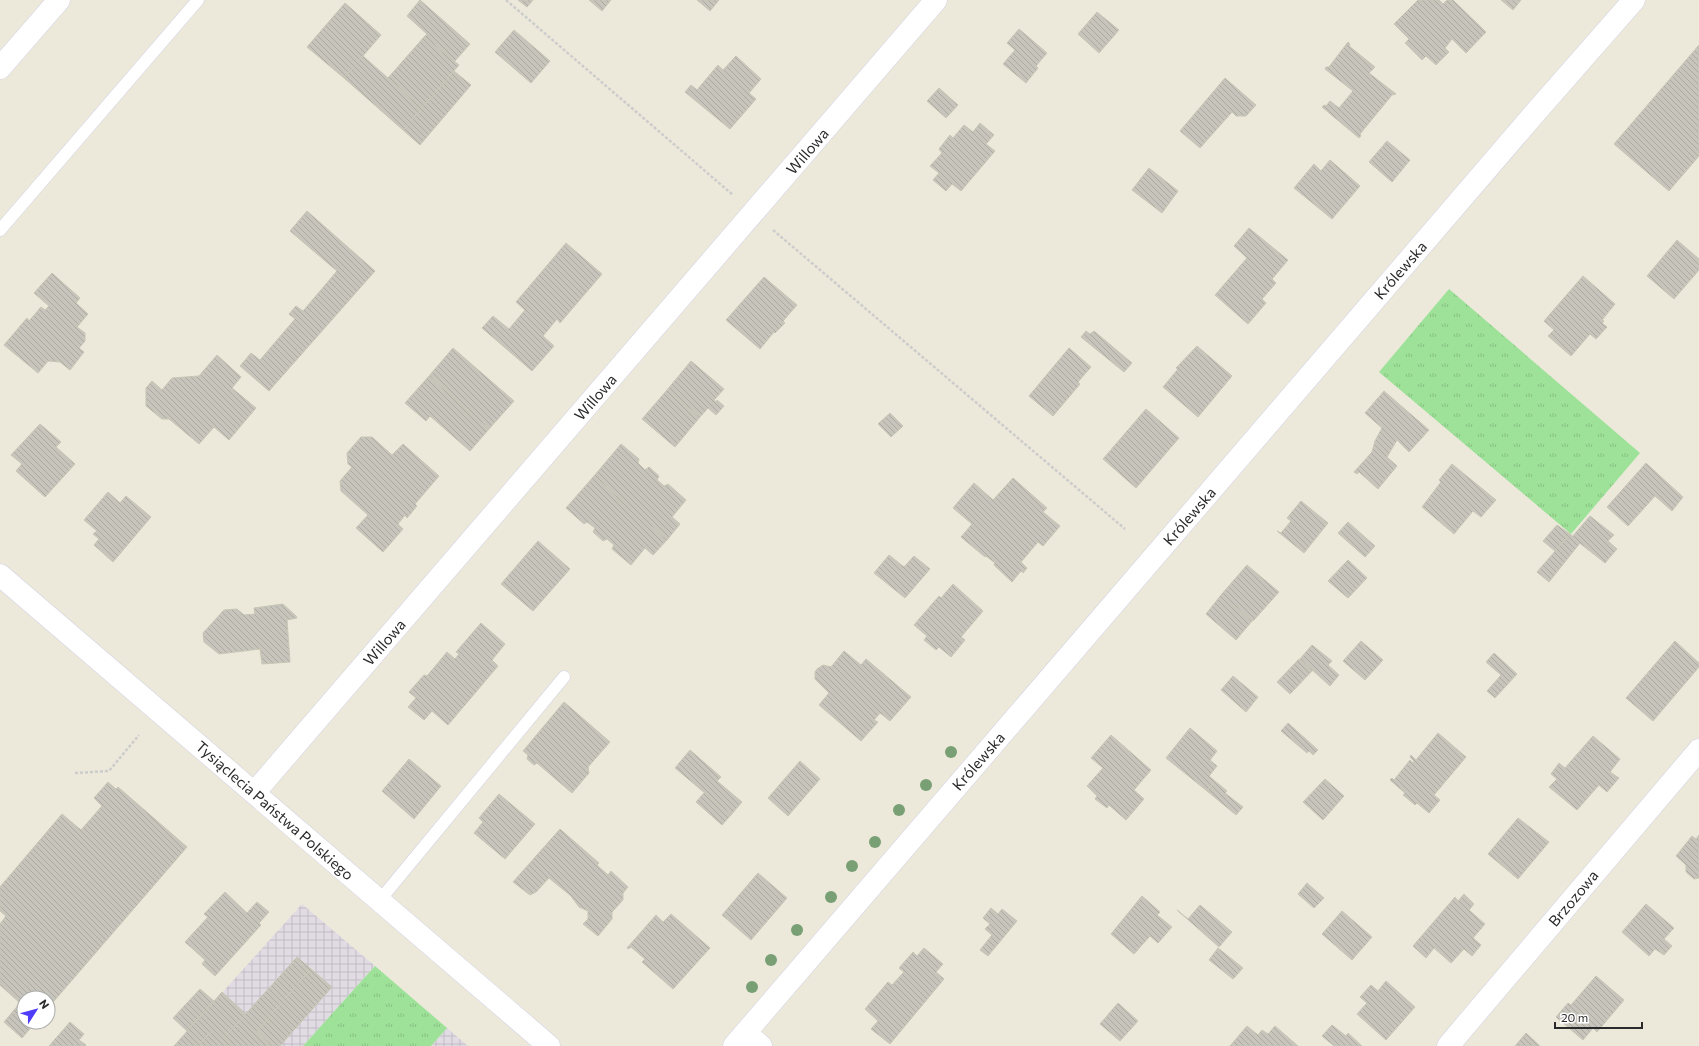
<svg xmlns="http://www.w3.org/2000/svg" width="1699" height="1046" viewBox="0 0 1699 1046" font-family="Commissioner,sans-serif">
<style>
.industrial{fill:url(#industrial-grid)}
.grass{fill:url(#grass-tufts)}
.building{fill:url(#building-back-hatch);stroke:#c7c6b5}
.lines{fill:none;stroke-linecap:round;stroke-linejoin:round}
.service-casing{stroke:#d2d1e2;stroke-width:13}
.minor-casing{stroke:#d2d1e2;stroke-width:23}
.secondary-casing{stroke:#d2d1e2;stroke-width:23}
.path{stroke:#ccc;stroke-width:2.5;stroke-dasharray:3 2;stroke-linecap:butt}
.service{stroke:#fff;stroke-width:12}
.minor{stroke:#fff;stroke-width:22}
.secondary{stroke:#fff;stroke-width:22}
.tree{fill:#79a074}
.labels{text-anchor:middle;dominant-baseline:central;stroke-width:4;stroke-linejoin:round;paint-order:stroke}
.street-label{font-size:15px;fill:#2a2a2a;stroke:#fff}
</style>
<defs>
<pattern id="industrial-grid" width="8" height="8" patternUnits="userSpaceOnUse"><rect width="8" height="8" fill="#e1dce4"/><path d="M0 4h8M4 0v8" fill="none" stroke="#c1bdc4"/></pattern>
<pattern id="grass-tufts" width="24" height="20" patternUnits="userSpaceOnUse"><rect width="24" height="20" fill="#9de298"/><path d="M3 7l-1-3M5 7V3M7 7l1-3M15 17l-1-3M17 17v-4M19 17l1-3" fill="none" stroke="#87c283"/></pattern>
<pattern id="building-back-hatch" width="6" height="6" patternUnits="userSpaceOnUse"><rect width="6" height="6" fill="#c7c5bb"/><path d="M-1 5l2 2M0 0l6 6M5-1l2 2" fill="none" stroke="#aba9a1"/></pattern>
</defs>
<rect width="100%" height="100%" fill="#ece9db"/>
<g class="industrial">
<polygon points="302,904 375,966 303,1046 174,1046"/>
<polygon points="447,1028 468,1046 431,1046"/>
</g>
<g class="grass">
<polygon points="1449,289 1640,453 1571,534 1379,372"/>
<polygon points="375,966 447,1028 431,1046 303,1046"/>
</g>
<g class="building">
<polygon points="420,0 470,44 454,62 424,37 427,34 407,16"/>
<polygon points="518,0 533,0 527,7"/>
<polygon points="589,0 611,0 602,11"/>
<polygon points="697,0 719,0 710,11"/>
<polygon points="1418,0 1439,0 1443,4 1447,0 1453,0 1486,32 1466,53 1452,39 1445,48 1449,52 1436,65 1426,56 1422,60 1405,43 1409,39 1394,24"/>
<polygon points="1501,0 1521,0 1513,10"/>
<polygon points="345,3 381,35 344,78 307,47"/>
<polygon points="1097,12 1119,30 1099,53 1078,34"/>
<polygon points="1019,29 1047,53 1036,66 1038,68 1026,83 1003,64 1015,50 1007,43"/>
<polygon points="514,30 550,61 531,83 495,52"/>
<polygon points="424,37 459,65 422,108 388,78"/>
<polygon points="1348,42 1350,44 1349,46 1375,67 1369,73 1396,94 1392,95 1360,134 1361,136 1359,138 1322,107 1324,105 1326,106 1330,101 1339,108 1353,91 1325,69 1326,67 1329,67"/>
<polygon points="1699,45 1699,156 1669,191 1614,144"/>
<polygon points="363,56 422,108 403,130 344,78"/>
<polygon points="736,56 761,79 749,93 756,99 730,129 685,92 691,85 697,90 718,65 723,70"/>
<polygon points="454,71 471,85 420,145 403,130"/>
<polygon points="1225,78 1256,105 1246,116 1236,116 1232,112 1200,148 1180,131"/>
<polygon points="939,88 958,105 946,118 927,101"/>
<polygon points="980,123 994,135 986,144 995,151 961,191 952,184 946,191 933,180 939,173 930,166 942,153 939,149 950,135 953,138 964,125 973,132"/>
<polygon points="1387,141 1410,160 1392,182 1369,162"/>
<polygon points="1330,160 1360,186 1332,219 1294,188 1314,164 1321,171"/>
<polygon points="1149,168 1178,191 1162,213 1132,190"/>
<polygon points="307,211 375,271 269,391 240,366 251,353 260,360 295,319 289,314 296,306 303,311 337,271 290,231"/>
<polygon points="1249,228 1288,260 1272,279 1276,283 1262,299 1266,303 1248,324 1215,295 1247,258 1234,246"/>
<polygon points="1677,240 1699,259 1699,270 1674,299 1647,276"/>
<polygon points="566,243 602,274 560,323 557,319 543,336 554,346 532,371 482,328 493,316 509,329 525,310 516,302"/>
<polygon points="52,273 80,298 76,303 88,314 77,327 85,333 85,341 79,348 84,352 70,370 60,362 48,361 38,373 4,345 27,318 29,321 41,307 45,310 49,306 34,293"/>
<polygon points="1583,276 1615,304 1602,320 1604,321 1602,323 1607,327 1596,339 1590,334 1571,356 1548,336 1554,330 1544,321"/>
<polygon points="764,277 797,305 783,321 785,323 775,333 774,332 760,349 726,320"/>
<polygon points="1086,331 1090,334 1094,331 1132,363 1124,372 1081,337"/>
<polygon points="1197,346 1232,376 1198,417 1163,387 1178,369 1176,368"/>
<polygon points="453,348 514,401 489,429 429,376"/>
<polygon points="1069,348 1091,367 1078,382 1080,384 1053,416 1029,396"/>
<polygon points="217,355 241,377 232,388 256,408 229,440 214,427 199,444 169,419 162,419 146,406 146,388 152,381 162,390 172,378 199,376"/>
<polygon points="691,361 724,389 714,400 716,402 717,400 724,406 716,415 708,408 700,417 667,390"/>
<polygon points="429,376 489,429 470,451 430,416 426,421 405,403"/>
<polygon points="667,390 700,417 675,447 642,419"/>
<polygon points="1384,391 1429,430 1409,452 1397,440 1387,457 1397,466 1378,489 1359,472 1357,474 1354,472 1372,452 1375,441 1382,428 1365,413"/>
<polygon points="1146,409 1179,438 1136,488 1103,459"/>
<polygon points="890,413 903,426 891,437 878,424"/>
<polygon points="40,424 61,442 56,447 75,464 45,497 16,471 22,464 11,455"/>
<polygon points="361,437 372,437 392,455 403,444 439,476 415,504 417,506 407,518 405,515 398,524 403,529 383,552 356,528 368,515 341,491 340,481 352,467 348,464 347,453"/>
<polygon points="621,444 639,459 638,463 645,470 649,467 659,476 657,480 664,486 668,484 686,500 672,517 680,524 667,540 594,476"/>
<polygon points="1646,463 1683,497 1672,511 1655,496 1628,526 1607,507"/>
<polygon points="1452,464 1496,500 1481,517 1473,511 1454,534 1422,507 1441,482 1439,480"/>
<polygon points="594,476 667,540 653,555 645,548 631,565 612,549 614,545 607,539 603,541 593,532 595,528 587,522 584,524 566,508"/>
<polygon points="1013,478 1047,508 1043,512 1060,526 1043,546 1038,542 1021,562 1027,568 1023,573 1021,571 1012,582 994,565 995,563 986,556 985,557 961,537 972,524 953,508 974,483 993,500"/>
<polygon points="108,492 120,503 126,496 151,517 113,562 94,545 99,539 93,534 97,531 84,520"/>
<polygon points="1301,501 1328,523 1304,553 1277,531 1281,533 1291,521 1287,518"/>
<polygon points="1590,516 1614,535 1608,541 1617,549 1605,563 1572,537"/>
<polygon points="1348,522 1375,546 1365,557 1338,533"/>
<polygon points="1557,525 1570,534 1555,551 1543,541"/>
<polygon points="1570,534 1580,543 1549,582 1537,572"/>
<polygon points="538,541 570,569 533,611 501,584"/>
<polygon points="889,555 904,567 914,556 930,569 905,598 874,573"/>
<polygon points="1348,560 1367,578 1348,598 1328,581"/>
<polygon points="1247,565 1279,592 1253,621 1221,595"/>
<polygon points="953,584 983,611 961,637 965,640 951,657 939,647 936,650 924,640 927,636 914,625 939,596 941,598"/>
<polygon points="1221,595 1252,621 1236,640 1206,614"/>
<polygon points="283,604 296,616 297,618 287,620 290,662 262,664 260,649 219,654 204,642 203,633 224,610 237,609 244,615 255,614 254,608"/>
<polygon points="481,623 505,644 492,660 498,666 448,725 432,711 424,720 408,707 416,698 409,692 424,675 427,676 447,652 455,659 459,654 456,652"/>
<polygon points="1361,641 1383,660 1365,680 1343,661"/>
<polygon points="1675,641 1699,663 1699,667 1653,721 1626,698"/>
<polygon points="1312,645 1332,661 1328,665 1339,675 1330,686 1300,659"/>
<polygon points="844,651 861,665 866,659 911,697 890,721 880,713 874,720 878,722 861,741 819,705 829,693 815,679 815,672 817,669 823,665 831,667"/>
<polygon points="1494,653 1517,674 1495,698 1487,691 1501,675 1486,662"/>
<polygon points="1299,659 1313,670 1290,694 1277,682"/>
<polygon points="1233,676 1258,697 1246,712 1221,690"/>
<polygon points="564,702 610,742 588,767 589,773 572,793 537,763 534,765 527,759 528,755 523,751"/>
<polygon points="1288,723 1318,750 1313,755 1309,751 1307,753 1281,731"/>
<polygon points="1190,728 1217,751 1210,760 1217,766 1209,776 1215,781 1207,791 1166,758"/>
<polygon points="1438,733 1466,757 1434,795 1440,800 1429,813 1417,803 1415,805 1403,795 1405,793 1390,780 1392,778 1394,780 1410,760 1413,763 1414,761 1410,757 1411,755 1416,760"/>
<polygon points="1111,735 1151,770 1134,790 1144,799 1126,820 1109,805 1107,808 1095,799 1097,796 1087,786 1103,768 1091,758"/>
<polygon points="1593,736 1620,759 1610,772 1619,778 1607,792 1599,785 1577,810 1549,787 1557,779 1551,774 1559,763 1565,768"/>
<polygon points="690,750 721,777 717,781 742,802 731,815 675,768"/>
<polygon points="409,759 441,786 414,819 382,791"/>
<polygon points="800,761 820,779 788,816 768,798"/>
<polygon points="1325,779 1344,796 1323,820 1303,802"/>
<polygon points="1215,781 1227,791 1225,793 1243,807 1236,815 1207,791"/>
<polygon points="108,782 116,789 118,787 187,847 48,1008 48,998 24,998 24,1022 36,1022 22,1038 4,1022 20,1003 0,985 0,924 6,916 0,911 0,887 62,814 81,830 102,806 94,798"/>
<polygon points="704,793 731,815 722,825 696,802"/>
<polygon points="499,794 535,824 505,859 474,833 483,822 479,818"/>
<polygon points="1518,818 1549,842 1518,879 1488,854"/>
<polygon points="560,829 599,863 597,865 608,875 611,871 628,887 623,893 623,900 612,912 612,919 598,936 583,924 588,919 588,911 579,907 571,896 549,878 536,892 530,895 513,882"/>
<polygon points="1699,835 1699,878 1694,879 1686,872 1686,865 1676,856 1692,836 1696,839"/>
<polygon points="758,873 787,898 751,940 722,915"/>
<polygon points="1307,883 1324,898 1314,908 1298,894"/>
<polygon points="225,892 247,913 257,902 269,912 259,923 261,925 215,976 202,964 205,960 185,942 208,917 204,914"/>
<polygon points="1464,894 1474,904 1469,910 1485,924 1473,938 1481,945 1472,956 1464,949 1451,963 1434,948 1426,958 1413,946 1455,897 1458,901"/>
<polygon points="1142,896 1160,912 1157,915 1172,927 1158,943 1150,936 1134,954 1111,934"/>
<polygon points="1646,904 1674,928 1664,939 1672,946 1664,955 1655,949 1649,956 1622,932"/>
<polygon points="1200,905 1232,932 1219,947 1177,910 1188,919"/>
<polygon points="991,908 998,914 1002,909 1017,921 988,956 980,950 992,935 985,929 990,924 983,918"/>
<polygon points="1342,911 1372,937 1352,960 1322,934"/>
<polygon points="671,914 710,948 673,989 642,962 645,959 631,947 628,949 627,948 656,915 663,922"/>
<polygon points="924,948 943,964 936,972 944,979 890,1044 871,1029 878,1021 865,1009 888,982 892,985 904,972 899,968 913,952 917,956"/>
<polygon points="1218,948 1243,968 1233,979 1209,960"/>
<polygon points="297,957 311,969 257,1031 273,1046 233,1046 224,1038"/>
<polygon points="311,969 332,987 280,1046 273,1046 257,1031"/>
<polygon points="1596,976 1624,1000 1597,1032 1593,1028 1583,1040 1556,1017 1568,1003 1571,1005"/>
<polygon points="1386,981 1415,1007 1386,1040 1357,1014 1367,1003 1360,997 1371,985 1378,991"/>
<polygon points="200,989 214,1001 187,1031 173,1018"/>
<polygon points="222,992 246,1014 224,1038 214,1028 198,1046 174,1046"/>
<polygon points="1118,1003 1138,1021 1120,1041 1100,1024"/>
<polygon points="70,1022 84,1034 79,1040 86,1045 85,1046 49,1046"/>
<polygon points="1332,1025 1346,1036 1348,1033 1362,1046 1334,1046 1322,1036"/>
<polygon points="1247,1026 1258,1035 1262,1030 1268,1034 1275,1026 1298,1046 1230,1046"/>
<polygon points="214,1028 224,1038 233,1046 198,1046"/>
<polygon points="1526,1033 1540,1046 1515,1046"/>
</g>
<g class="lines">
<defs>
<g id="service">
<polyline points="0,230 198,0"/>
<polyline points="380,900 564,677"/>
</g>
<g id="minor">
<polyline points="0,575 549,1046"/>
<polyline points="254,793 936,0"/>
<polyline points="746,1033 761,1046"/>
<polyline points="734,1046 1535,113 1634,0"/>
<polyline points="1448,1046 1699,750"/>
</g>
<polyline id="secondary" points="0,68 59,0"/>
</defs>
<use href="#service" class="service-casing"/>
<use href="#minor" class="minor-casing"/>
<use href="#secondary" class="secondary-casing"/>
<g class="path">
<polyline points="506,0 733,195"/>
<polyline points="773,230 1125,529"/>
<polyline points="75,773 109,771 139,735"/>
</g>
<use href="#service" class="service"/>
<use href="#minor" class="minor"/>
<use href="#secondary" class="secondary"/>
</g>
<g class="tree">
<circle cx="951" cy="752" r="6"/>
<circle cx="926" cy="785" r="6"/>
<circle cx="899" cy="810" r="6"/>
<circle cx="875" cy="842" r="6"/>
<circle cx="852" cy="866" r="6"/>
<circle cx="831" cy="897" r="6"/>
<circle cx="797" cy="930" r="6"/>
<circle cx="771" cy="960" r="6"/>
<circle cx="752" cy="987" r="6"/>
</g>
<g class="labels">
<g class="street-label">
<text transform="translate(807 151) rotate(-49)">Willowa</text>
<text transform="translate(1400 270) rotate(-49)">Królewska</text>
<text transform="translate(595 397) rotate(-49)">Willowa</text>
<text transform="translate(1189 516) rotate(-49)">Królewska</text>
<text transform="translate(384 642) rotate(-49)">Willowa</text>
<text transform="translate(978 761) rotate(-49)">Królewska</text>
<text transform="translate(275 810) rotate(41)">Tysiąclecia Państwa Polskiego</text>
<text transform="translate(1573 898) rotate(-50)">Brzozowa</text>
</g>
</g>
<g transform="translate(36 1010) rotate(54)"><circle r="19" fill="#ffffff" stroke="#aaaaaa"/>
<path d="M0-3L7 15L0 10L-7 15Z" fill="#4e3cf8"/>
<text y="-6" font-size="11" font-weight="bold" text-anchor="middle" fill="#2a2a2a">N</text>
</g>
<path d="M1555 1022v6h87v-6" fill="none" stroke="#2a2a2a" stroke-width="2"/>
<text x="1561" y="1022" font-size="12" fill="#2a2a2a" stroke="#ffffff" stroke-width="3" paint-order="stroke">20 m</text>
</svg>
